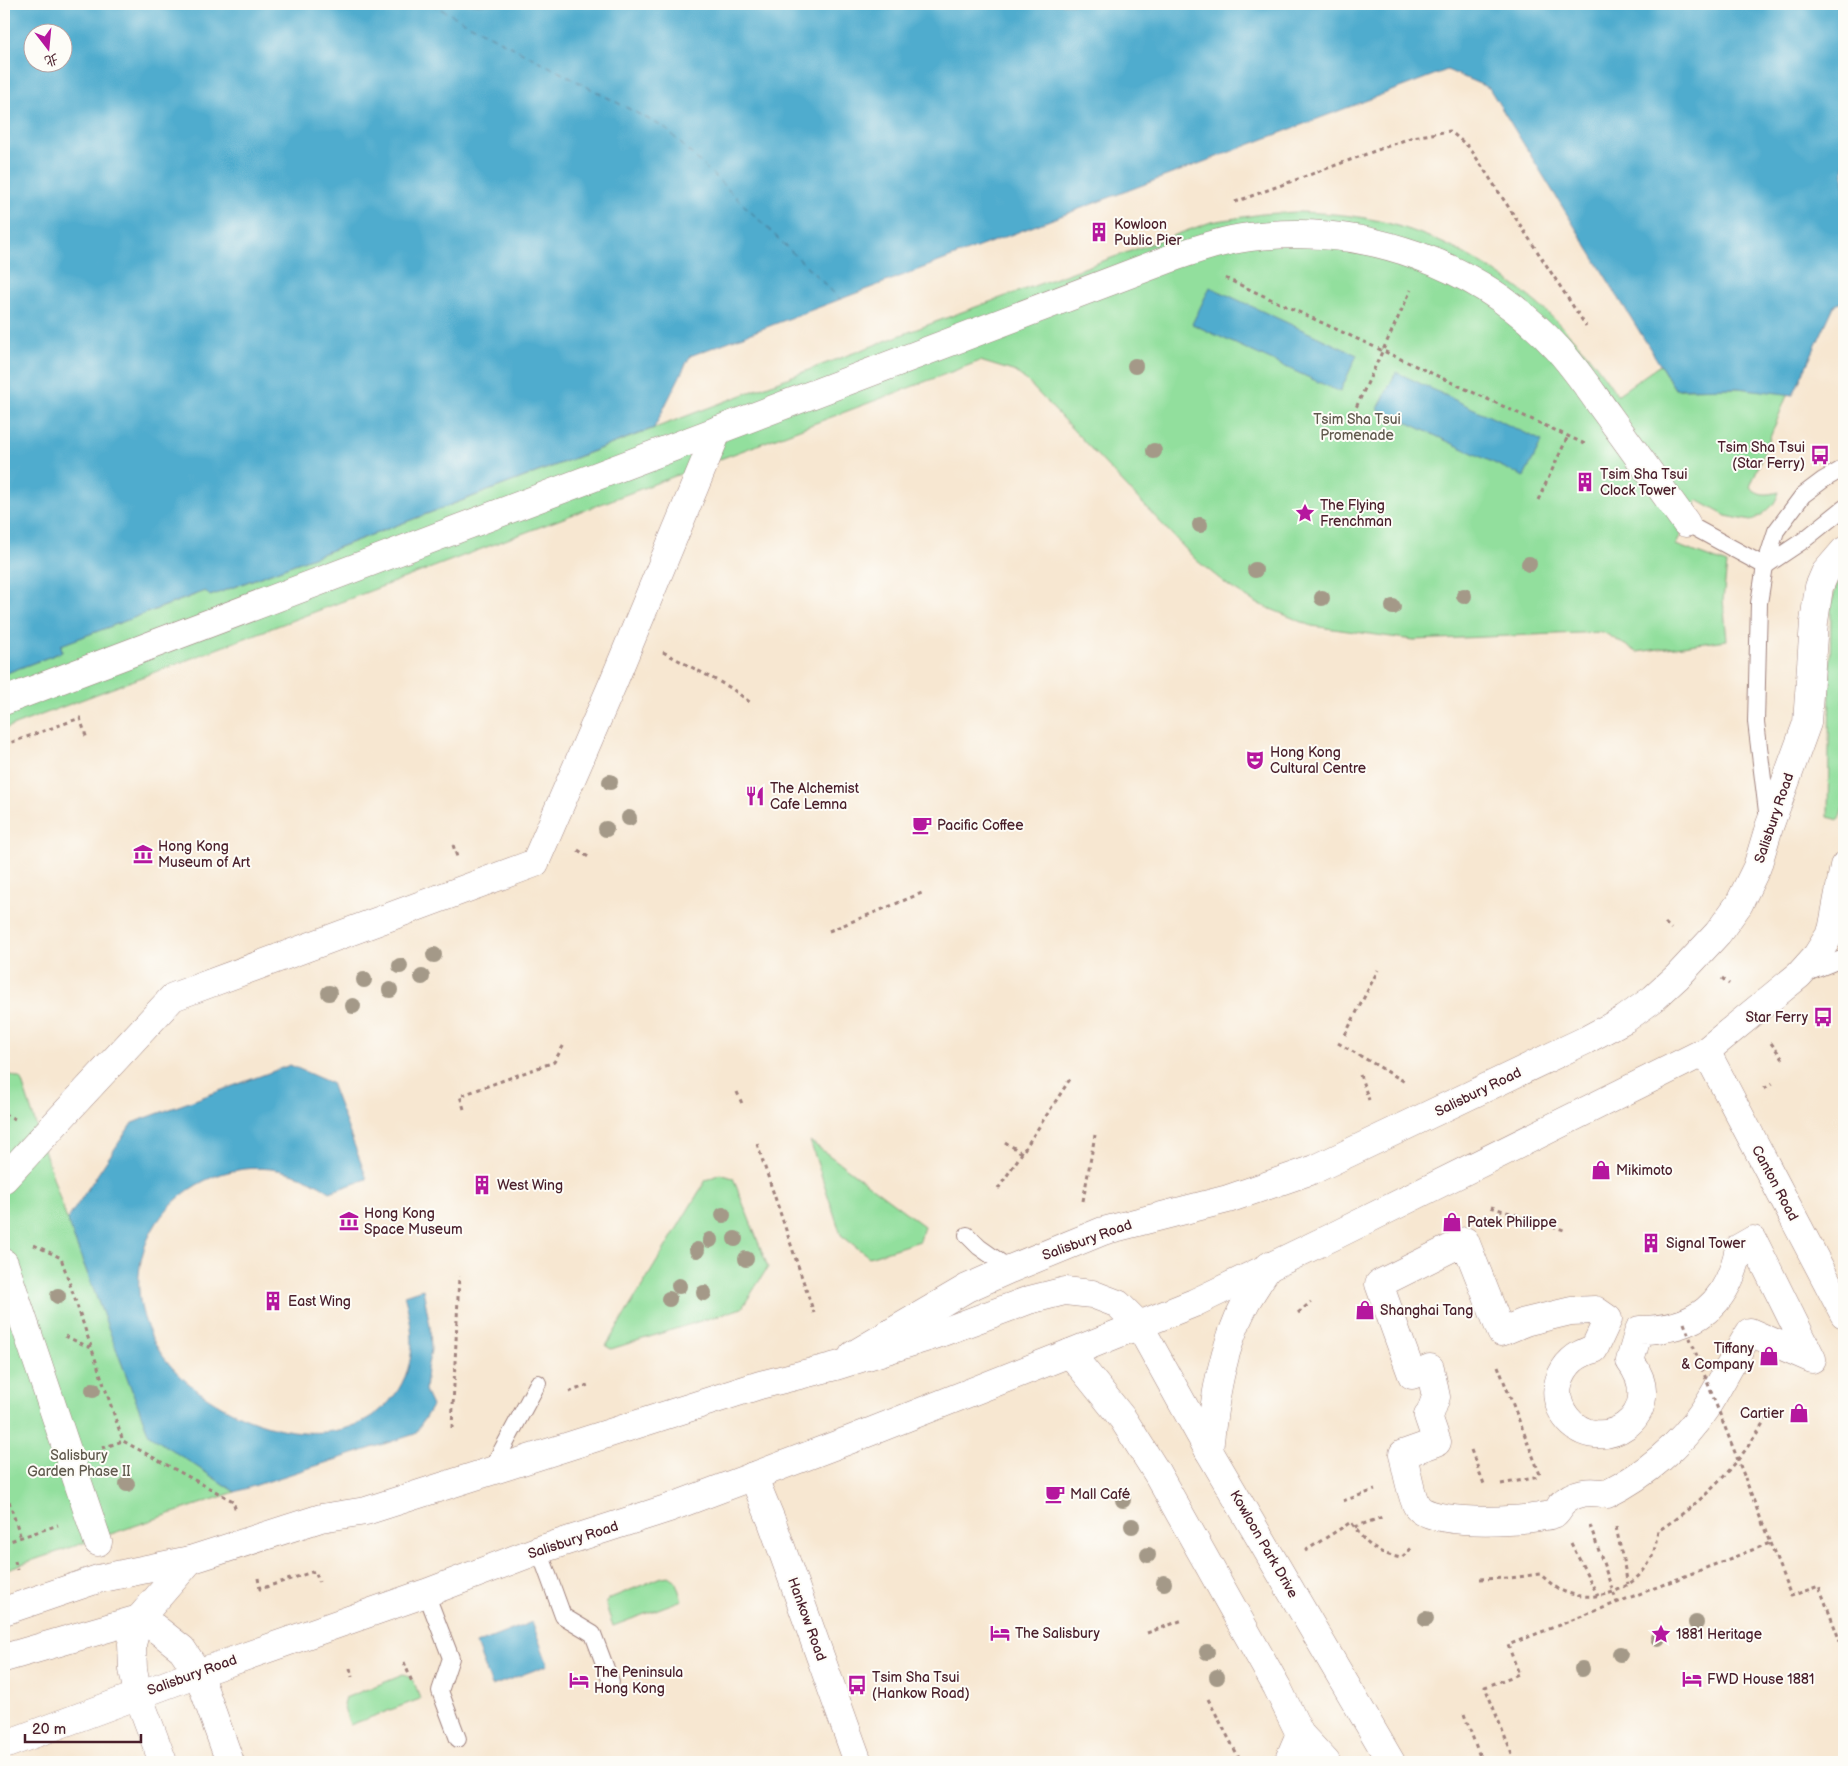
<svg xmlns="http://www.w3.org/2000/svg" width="1848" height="1766" viewBox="0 0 1848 1766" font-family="'Balsamiq Sans','LXGW WenKai TC',sans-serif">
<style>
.green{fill:#92df9d;stroke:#6e7f64}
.water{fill:#50acce;stroke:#4d667c;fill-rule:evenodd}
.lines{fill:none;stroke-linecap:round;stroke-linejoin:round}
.ferry{stroke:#4c576c;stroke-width:1;stroke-dasharray:6 5;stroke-linecap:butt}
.lane-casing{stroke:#a0837e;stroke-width:18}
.street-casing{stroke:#a0837e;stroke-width:29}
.secondary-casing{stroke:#a0837e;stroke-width:29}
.primary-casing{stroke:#a0837e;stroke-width:29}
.path{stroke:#a0837e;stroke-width:3;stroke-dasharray:4 4;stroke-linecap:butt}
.lane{stroke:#fff;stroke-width:16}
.street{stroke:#fff;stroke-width:28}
.secondary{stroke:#fff;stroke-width:28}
.primary{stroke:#fff;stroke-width:28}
.path-bridge{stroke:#a0837e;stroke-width:3;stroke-dasharray:4 4;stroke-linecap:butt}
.tree{fill:#a49988}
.labels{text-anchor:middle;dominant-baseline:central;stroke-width:4;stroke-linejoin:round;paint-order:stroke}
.poi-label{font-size:14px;fill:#4a1f2b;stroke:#fdfcf7;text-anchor:start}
.park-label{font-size:14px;fill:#60594d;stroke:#fdfcf7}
.street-label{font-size:14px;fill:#4a1f2b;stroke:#fdfcf7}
</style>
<rect width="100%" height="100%" fill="#fdfcf7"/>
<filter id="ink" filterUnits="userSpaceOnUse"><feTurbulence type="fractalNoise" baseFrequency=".02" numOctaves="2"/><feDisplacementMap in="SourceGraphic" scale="10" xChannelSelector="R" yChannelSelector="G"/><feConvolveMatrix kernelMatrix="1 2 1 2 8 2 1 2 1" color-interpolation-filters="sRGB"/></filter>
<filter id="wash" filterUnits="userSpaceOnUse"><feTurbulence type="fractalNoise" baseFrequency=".0096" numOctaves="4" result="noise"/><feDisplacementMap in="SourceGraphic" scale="20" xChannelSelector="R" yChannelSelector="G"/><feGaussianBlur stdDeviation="1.12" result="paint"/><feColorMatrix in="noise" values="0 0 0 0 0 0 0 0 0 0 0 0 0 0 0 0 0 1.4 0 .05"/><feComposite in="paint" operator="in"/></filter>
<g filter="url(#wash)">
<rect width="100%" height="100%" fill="#f7e7d1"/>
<g class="green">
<path d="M 1297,212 C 1327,213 1358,215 1387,223 C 1481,248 1565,314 1617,395 L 1660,365 L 1675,389 L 1738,388 L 1788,393 L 1750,487 C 1759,496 1767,495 1779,492 C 1775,507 1764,514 1751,521 L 1726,516 L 1697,500 L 1676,545 L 1727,564 L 1723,600 L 1727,640 L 1637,652 L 1603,632 L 1413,640 L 1312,626 L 1256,603 L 1230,587 L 1196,560 L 1027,381 L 1016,372 L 980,361 L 4,729 L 4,674 L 62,652 L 60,645 L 206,591 L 210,596 L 962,312 L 1211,222 L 1262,214 Z"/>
<polygon points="1844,573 1844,805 1839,820 1828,817 1831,608 1836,586"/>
<polygon points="4,1072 21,1079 67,1220 149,1434 235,1492 4,1570"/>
<polygon points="810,1141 924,1226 920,1241 869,1257 841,1235"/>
<polygon points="720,1174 733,1178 768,1267 742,1308 611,1349 606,1346 706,1180"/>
<polygon points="669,1576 675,1580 682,1600 613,1626 606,1606 608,1599 662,1577"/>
<path d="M 403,1675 C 415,1676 416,1689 420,1699 L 350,1725 L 343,1705 L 345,1698 Z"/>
</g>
<g class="water">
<path d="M 4,4 L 1844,4 L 1844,301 L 1834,306 L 1793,395 L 1738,388 L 1675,389 L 1489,88 L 1447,70 L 690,356 L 654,428 L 210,596 L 205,591 L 61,645 L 62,652 L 4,674 ZM 32,32 L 62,32 L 62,62 L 32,62 Z"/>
<polygon points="1210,287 1357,355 1340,392 1192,324"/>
<polygon points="1396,372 1542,441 1524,477 1378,409"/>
<path d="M 290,1065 L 331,1083 L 367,1179 L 330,1192 C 228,1120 96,1224 152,1338 C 186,1409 319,1468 384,1407 C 399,1393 408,1375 411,1355 C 414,1335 409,1313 404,1295 L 423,1289 L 430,1326 L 431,1350 L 427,1369 L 425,1391 L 432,1406 L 415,1434 L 235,1492 L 149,1435 L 67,1220 L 132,1123 Z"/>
<polygon points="532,1622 548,1665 492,1686 476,1644"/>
</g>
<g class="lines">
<polyline class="ferry" points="431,4 665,128 840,299"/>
</g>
</g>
<g filter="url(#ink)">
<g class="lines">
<defs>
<g id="lane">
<polyline points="1686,523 1765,566"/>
<polyline points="1765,566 1804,540 1844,508"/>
<polyline points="1768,820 1756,722 1759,603 1765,566 1776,531 1803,495 1823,480 1844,468"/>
<polyline points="1807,973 1844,958"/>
<polyline points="967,1235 979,1247 1010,1269"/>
<polyline points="490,1472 538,1383"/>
<polyline points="539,1550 563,1616 593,1634 611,1682"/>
<polyline points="426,1593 451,1658 440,1691 458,1739"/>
</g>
<g id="street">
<path d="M 4,701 L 1177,256 C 1201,248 1225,240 1250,237 C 1365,222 1480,264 1558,349 C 1576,369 1592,393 1608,415 C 1634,451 1660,487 1686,523"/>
<polyline points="4,1179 173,997 535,863 613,683 718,430"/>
<path d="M 1753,1240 L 1812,1359 L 1750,1332 C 1734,1357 1721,1384 1705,1409 C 1681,1445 1645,1475 1607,1494 C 1590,1490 1573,1492 1561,1505 C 1559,1508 1557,1512 1554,1514 C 1550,1516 1543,1516 1539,1517 C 1516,1521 1431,1526 1417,1506 C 1412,1499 1405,1464 1403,1454 L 1437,1442 L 1428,1416 L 1430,1414 L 1436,1397 L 1430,1368 L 1412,1375 L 1379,1284 L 1465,1241 L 1501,1332 L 1525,1322 L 1571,1311 L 1595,1310 L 1608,1319 L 1594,1349 C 1576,1354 1565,1363 1559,1381 C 1555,1393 1558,1406 1566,1417 C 1598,1460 1671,1416 1630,1361 L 1639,1330 C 1696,1330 1728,1305 1739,1248 Z"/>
<polyline points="4,1263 98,1542"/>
<polyline points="753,1476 772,1522 858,1762"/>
</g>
<g id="secondary">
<polyline points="1706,1051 1844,1314"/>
<polyline points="1070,1353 1194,1303 1336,1235 1706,1051 1799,975 1817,955 1832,931 1844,866"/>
<polyline points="853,1355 967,1288 1010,1269 1103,1231 1228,1199 1315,1169 1586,1040 1625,1019 1653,999 1677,977 1718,933 1739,904 1757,867 1769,827 1807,723 1814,622 1819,587 1825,573 1844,551"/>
<polyline points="198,1673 230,1762"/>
<polyline points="163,1762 138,1695 133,1669 132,1644 139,1619 190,1560"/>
</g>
<g id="primary">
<path d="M 1209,1451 C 1214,1401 1222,1347 1246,1302 C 1253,1290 1261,1278 1269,1266"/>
<polyline points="4,1611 98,1579 190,1560 321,1518 366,1511 760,1385 836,1366 935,1335 1029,1300 1065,1291 1092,1294 1118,1304 1139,1325 1209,1451 1391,1762"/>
<polyline points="4,1658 139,1619 154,1627 182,1649 198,1673"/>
<polyline points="4,1745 198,1673 426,1593 539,1550 669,1508 852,1439 1070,1353 1123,1419 1157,1473 1277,1687 1300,1734 1326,1762"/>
<polyline points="1288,1762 1300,1734"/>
</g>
</defs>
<use href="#lane" class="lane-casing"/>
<use href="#street" class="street-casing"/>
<use href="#secondary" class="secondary-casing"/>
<use href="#primary" class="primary-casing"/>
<g class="path">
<polyline points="1235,202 1413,137 1450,131 1470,148 1586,326"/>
<polyline points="1225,278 1585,444"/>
<polyline points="1353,414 1411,290"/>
<polyline points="1538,500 1568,436"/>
<polyline points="663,652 731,688 751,703"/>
<polyline points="4,745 80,718 87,739"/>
<polyline points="453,845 457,857"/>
<polyline points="578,850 590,858"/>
<polyline points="1665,923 1671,929"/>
<polyline points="1722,978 1729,984"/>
<polyline points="1345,1035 1378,970"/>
<polyline points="1338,1043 1407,1083"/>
<polyline points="1771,1043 1785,1062"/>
<polyline points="1360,1075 1369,1100"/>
<polyline points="1764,1089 1772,1084"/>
<polyline points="737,1092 743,1106"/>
<polyline points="464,1109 460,1096 554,1062 565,1043"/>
<polyline points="4,1114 15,1119"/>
<polyline points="1005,1142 1022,1153 1072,1076"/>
<polyline points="757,1144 814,1313"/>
<polyline points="998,1189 1022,1153"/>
<polyline points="1083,1201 1095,1135"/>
<polyline points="1491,1207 1564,1230"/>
<polyline points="34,1245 61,1258 123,1441 233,1501 236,1511"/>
<polyline points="1298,1313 1311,1302"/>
<polyline points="65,1336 91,1348"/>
<polyline points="1498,1366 1541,1477"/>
<polyline points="569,1392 591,1384"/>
<polyline points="452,1428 459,1276"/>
<polyline points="102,1448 123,1441"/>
<polyline points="1471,1450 1484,1484"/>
<polyline points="1501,1484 1540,1477"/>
<polyline points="4,1486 21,1538"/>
<polyline points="1343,1501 1375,1490"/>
<polyline points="1590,1525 1617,1603"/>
<polyline points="1355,1527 1385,1516"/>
<polyline points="1616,1527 1628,1584"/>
<polyline points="4,1543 58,1525"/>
<polyline points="1571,1543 1598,1596"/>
<polyline points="1770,1543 1791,1596 1819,1586 1844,1652"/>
<path d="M 1305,1551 L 1351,1522 C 1367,1545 1373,1552 1401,1558 L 1414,1546"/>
<polyline points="15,1561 17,1570"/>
<polyline points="258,1578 260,1589 315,1571 319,1582"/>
<path d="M 1480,1579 L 1510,1578 L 1540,1574 C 1548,1581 1555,1588 1565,1592 C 1596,1604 1634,1590 1650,1561 C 1655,1552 1656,1541 1658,1531 C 1710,1496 1739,1466 1770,1411"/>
<polyline points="1147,1633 1183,1620"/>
<polyline points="404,1662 412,1682"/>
<polyline points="350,1668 352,1677"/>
<polyline points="1208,1699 1238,1756 1237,1762"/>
<polyline points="1464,1714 1482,1762"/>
<polyline points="1515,1762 1485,1687 1519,1674 1508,1645 1770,1543 1745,1478"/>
</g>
<use href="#lane" class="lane"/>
<use href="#street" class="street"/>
<use href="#secondary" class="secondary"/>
<use href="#primary" class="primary"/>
<g class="path-bridge">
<polyline points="829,931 922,893"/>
<polyline points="1684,1323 1745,1478"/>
</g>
</g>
<g class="tree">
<circle cx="1135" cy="366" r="8"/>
<circle cx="1154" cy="451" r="8"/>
<circle cx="1200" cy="525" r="8"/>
<circle cx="1529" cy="564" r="8"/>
<circle cx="1255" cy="570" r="8"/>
<circle cx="1464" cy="596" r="8"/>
<circle cx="1322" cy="598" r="8"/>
<circle cx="1393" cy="607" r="8"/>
<circle cx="610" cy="782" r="8"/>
<circle cx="629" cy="818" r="8"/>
<circle cx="606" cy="829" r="8"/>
<circle cx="434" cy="955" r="8"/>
<circle cx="400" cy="966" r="8"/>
<circle cx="422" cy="977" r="8"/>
<circle cx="364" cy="980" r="8"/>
<circle cx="390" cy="990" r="8"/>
<circle cx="329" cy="993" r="8"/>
<circle cx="353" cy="1006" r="8"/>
<circle cx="723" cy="1215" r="8"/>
<circle cx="735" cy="1239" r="8"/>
<circle cx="710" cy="1240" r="8"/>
<circle cx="697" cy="1250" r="8"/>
<circle cx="746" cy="1259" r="8"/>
<circle cx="679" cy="1286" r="8"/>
<circle cx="704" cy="1293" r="8"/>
<circle cx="58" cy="1296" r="8"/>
<circle cx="669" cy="1299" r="8"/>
<circle cx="93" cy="1390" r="8"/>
<circle cx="127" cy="1484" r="8"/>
<circle cx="1123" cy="1500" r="8"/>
<circle cx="1132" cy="1526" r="8"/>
<circle cx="1148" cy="1555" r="8"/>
<circle cx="1164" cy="1583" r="8"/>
<circle cx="1426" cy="1619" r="8"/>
<circle cx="1696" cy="1623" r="8"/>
<circle cx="1658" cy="1638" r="8"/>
<circle cx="1207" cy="1652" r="8"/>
<circle cx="1620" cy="1654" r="8"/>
<circle cx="1582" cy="1669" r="8"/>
<circle cx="1217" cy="1677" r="8"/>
</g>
</g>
<defs>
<symbol id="building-bare" viewBox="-9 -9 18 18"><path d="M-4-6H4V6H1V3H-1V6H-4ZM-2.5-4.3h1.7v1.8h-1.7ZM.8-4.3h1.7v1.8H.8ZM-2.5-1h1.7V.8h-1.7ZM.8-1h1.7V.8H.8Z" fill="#b5179e" stroke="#fdfcf7" stroke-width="2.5" paint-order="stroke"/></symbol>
<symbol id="bus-bare" viewBox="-9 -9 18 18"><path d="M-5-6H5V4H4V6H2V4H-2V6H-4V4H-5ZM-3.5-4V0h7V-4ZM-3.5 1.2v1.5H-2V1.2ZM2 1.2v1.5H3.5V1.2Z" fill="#b5179e" stroke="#fdfcf7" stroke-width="2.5" paint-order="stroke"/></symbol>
<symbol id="sight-bare" viewBox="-9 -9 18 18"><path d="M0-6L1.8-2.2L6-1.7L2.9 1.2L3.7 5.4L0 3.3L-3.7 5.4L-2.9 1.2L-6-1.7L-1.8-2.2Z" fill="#b5179e" stroke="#fdfcf7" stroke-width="2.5" paint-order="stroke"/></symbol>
<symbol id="theatre-bare" viewBox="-9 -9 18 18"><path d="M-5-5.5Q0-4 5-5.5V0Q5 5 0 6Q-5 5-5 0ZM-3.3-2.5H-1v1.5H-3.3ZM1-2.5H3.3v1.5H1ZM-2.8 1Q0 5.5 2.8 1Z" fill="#b5179e" stroke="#fdfcf7" stroke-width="2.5" paint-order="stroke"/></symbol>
<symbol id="restaurant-bare" viewBox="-9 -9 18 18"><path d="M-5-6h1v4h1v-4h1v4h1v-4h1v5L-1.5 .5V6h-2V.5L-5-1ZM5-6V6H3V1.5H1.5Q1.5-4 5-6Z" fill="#b5179e" stroke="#fdfcf7" stroke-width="2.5" paint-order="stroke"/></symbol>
<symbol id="cafe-bare" viewBox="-9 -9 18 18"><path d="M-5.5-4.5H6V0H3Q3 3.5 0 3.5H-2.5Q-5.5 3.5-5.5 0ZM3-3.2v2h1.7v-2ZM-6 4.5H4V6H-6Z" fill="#b5179e" stroke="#fdfcf7" stroke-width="2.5" paint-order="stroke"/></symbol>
<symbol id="museum-bare" viewBox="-9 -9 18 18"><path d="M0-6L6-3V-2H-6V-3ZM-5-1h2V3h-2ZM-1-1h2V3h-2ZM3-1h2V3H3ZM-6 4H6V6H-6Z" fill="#b5179e" stroke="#fdfcf7" stroke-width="2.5" paint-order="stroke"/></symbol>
<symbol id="shop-bare" viewBox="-9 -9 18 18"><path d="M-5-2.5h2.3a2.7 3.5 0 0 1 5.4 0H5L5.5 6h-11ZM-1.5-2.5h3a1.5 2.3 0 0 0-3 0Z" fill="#b5179e" stroke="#fdfcf7" stroke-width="2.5" paint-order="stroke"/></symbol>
<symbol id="hotel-bare" viewBox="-9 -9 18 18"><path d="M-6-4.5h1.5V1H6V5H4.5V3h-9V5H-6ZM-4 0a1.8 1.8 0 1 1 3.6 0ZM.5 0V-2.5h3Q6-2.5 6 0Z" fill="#b5179e" stroke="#fdfcf7" stroke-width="2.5" paint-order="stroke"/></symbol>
</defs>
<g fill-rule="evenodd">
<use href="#building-bare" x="1085" y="218" width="28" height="28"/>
<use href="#bus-bare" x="1806" y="441" width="28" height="28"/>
<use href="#building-bare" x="1571" y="468" width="28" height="28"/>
<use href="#sight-bare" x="1291" y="499" width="28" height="28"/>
<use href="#theatre-bare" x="1241" y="746" width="28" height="28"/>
<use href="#restaurant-bare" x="741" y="782" width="28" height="28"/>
<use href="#cafe-bare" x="908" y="811" width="28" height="28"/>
<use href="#museum-bare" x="129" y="840" width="28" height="28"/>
<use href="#bus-bare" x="1809" y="1003" width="28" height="28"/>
<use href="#shop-bare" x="1587" y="1156" width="28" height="28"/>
<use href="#building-bare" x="468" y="1171" width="28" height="28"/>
<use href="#museum-bare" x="335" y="1207" width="28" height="28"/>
<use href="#shop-bare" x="1438" y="1208" width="28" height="28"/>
<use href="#building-bare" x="1637" y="1229" width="28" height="28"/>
<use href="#building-bare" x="259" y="1287" width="28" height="28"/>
<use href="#shop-bare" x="1351" y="1296" width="28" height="28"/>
<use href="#shop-bare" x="1755" y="1342" width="28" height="28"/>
<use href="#shop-bare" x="1785" y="1399" width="28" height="28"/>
<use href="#cafe-bare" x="1041" y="1480" width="28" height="28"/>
<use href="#hotel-bare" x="986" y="1619" width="28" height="28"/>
<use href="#sight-bare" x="1647" y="1620" width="28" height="28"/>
<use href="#hotel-bare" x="1678" y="1665" width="28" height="28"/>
<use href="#hotel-bare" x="565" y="1666" width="28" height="28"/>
<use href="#bus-bare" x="843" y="1671" width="28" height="28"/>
</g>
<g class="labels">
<g class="poi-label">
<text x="1114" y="224">Kowloon<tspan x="1114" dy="16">Public Pier</tspan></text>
<text x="1805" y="447" text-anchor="end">Tsim Sha Tsui<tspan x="1805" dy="16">(Star Ferry)</tspan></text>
<text x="1600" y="474">Tsim Sha Tsui<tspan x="1600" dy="16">Clock Tower</tspan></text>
<text x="1320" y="505">The Flying<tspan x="1320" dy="16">Frenchman</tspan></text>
<text x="1270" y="752">Hong Kong<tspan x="1270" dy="16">Cultural Centre</tspan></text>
<text x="770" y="788">The Alchemist<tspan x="770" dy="16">Cafe Lemna</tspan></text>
<text x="937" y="825">Pacific Coffee</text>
<text x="158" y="846">Hong Kong<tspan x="158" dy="16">Museum of Art</tspan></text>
<text x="1808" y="1017" text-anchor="end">Star Ferry</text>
<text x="1616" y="1170">Mikimoto</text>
<text x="497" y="1185">West Wing</text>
<text x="364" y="1213">Hong Kong<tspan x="364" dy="16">Space Museum</tspan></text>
<text x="1467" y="1222">Patek Philippe</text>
<text x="1666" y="1243">Signal Tower</text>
<text x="288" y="1301">East Wing</text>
<text x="1380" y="1310">Shanghai Tang</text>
<text x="1754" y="1348" text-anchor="end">Tiffany<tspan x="1754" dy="16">&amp; Company</tspan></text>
<text x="1784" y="1413" text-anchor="end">Cartier</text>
<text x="1070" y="1494">Mall Café</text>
<text x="1015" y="1633">The Salisbury</text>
<text x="1676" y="1634">1881 Heritage</text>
<text x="594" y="1672">The Peninsula<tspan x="594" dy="16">Hong Kong</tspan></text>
<text x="872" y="1677">Tsim Sha Tsui<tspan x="872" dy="16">(Hankow Road)</tspan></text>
<text x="1707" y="1679">FWD House 1881</text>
</g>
<g class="park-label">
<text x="1357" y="419">Tsim Sha Tsui<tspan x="1357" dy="16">Promenade</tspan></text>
<text x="79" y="1455">Salisbury<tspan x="79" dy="16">Garden Phase II</tspan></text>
</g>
<g class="street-label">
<text transform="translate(1774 818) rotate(-71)">Salisbury Road</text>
<text transform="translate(1478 1092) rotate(-26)">Salisbury Road</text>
<text transform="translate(1775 1183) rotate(62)">Canton Road</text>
<text transform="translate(1087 1240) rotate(-20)">Salisbury Road</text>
<text transform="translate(573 1540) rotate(-18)">Salisbury Road</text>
<text transform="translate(1264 1544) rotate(60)">Kowloon Park Drive</text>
<text transform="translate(807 1619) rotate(70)">Hankow Road</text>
<text transform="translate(192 1675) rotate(-20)">Salisbury Road</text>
</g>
</g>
<rect width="1848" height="1766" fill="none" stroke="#fdfcf7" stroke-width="20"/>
<g transform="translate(48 48) rotate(164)"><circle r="24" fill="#fdfcf7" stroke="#b5a4a5"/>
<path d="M0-4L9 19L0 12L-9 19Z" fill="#b5179e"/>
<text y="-8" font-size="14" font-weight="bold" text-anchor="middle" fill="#4a1f2b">北</text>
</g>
<path d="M25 1734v8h116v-8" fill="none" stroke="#4a1f2b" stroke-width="2.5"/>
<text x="32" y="1734" font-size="15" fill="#4a1f2b" stroke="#fdfcf7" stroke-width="4" paint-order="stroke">20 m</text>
</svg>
